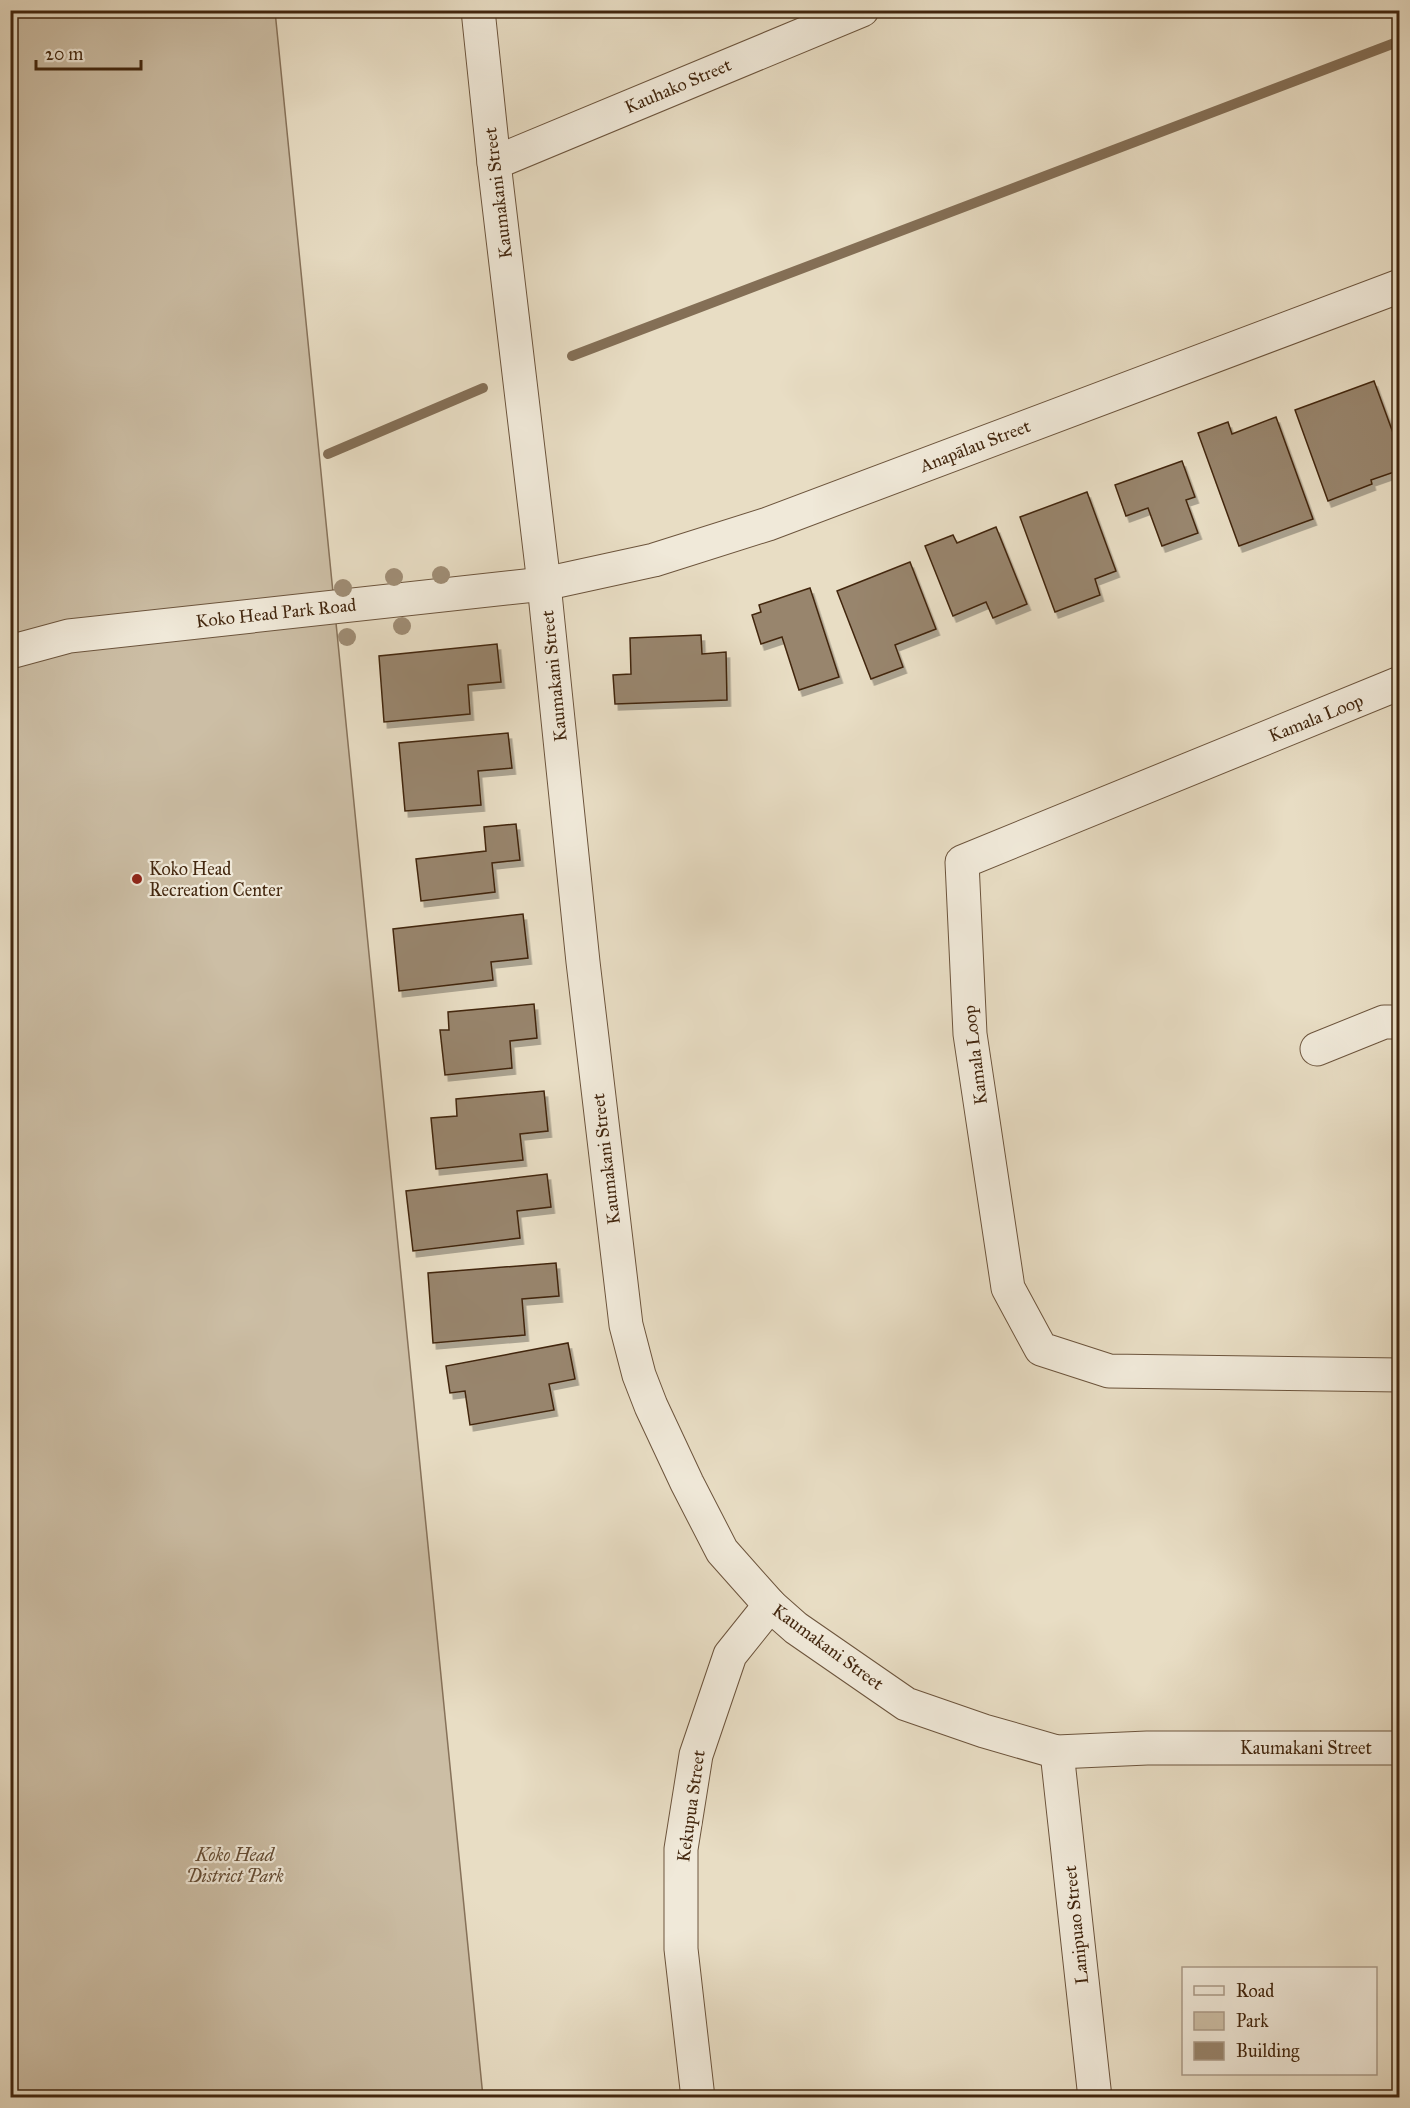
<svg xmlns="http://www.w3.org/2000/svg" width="1410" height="2108" viewBox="0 0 1410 2108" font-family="'IM FELL Great Primer',serif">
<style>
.green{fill:#ccbea5;stroke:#87725a;stroke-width:1.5}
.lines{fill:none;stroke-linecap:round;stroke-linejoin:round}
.stream{stroke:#846f56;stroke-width:10}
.building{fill:#98856d;stroke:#42260e;stroke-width:1.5;filter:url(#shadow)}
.minor-casing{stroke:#6c543c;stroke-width:35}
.minor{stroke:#f0e9d9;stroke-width:33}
.tree{fill:#9f8d75}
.poi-dot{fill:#8f2418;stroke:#f0e9d9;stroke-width:2}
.labels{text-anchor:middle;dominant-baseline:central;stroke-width:4.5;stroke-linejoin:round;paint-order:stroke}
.street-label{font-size:18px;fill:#42260e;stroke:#f0e9d9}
.poi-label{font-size:18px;fill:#42260e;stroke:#f0e9d9;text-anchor:start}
.park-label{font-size:18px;font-style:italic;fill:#644c34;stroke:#f0e9d9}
</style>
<defs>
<filter id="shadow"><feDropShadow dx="3.5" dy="6" stdDeviation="0" flood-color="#0004"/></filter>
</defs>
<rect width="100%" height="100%" fill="#e8ddc4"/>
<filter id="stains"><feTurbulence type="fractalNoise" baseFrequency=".00333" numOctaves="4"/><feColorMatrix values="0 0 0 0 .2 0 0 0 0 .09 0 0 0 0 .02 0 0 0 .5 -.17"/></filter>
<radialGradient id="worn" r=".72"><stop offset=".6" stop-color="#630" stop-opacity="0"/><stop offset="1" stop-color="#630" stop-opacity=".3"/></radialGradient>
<polygon class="green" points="11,11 275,11 483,2097 11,2097"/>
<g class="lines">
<g class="stream">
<polyline points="572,356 1400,41"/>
<polyline points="328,454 483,388"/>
</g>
</g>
<g class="building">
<polygon points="1374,381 1400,452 1400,470 1371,480 1372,484 1328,501 1295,410"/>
<polygon points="1276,417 1313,519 1239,546 1198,433 1228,422 1232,434"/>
<polygon points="1182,461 1195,497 1186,500 1198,533 1162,546 1148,508 1126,516 1115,485"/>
<polygon points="1087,492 1116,571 1095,579 1100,595 1055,612 1020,517"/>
<polygon points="996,527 1027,604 993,618 986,602 953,616 925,546 953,535 957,543"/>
<polygon points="910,562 936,629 895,645 903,667 871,679 837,591"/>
<polygon points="810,588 839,677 799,690 782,637 761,644 752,615 761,612 759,605"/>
<polygon points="701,635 702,654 726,652 727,700 615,704 613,675 631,674 630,638"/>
<polygon points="497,644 501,682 468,685 470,714 384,722 379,656"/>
<polygon points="508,733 512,768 478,771 481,805 405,811 399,743"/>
<polygon points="516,824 520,860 492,863 495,892 421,901 416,859 486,851 484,827"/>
<polygon points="523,914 528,958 491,962 493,980 399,991 393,929"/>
<polygon points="534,1004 537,1038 510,1041 512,1068 445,1075 440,1030 449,1030 448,1012"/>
<polygon points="544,1091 548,1131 520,1134 523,1160 436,1169 431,1118 457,1116 456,1099"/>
<polygon points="547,1174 551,1207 517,1211 520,1238 413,1251 406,1191"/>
<polygon points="556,1263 559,1296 522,1299 525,1335 433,1343 428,1273"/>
<polygon points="568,1343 575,1379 549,1384 554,1410 470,1425 465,1391 450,1393 446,1366"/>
</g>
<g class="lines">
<defs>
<g id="minor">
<polyline points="478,10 494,163 544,584 583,962 626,1325 639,1375 651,1406 687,1483 722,1551 770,1605 796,1628 906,1704 984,1731 1057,1752 1147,1748 1400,1748"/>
<polyline points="494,163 862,10"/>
<polyline points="10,652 69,636 544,584 654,560 768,524 1400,286"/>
<polyline points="1400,683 962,862 970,1034 1008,1288 1041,1349 1109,1371 1400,1375"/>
<polyline points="1317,1049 1384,1022 1400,1022"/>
<polyline points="1057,1752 1095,2098"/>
<polyline points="698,2098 681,1949 681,1849 696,1755 730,1655 770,1605"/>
</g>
</defs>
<use href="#minor" class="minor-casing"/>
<use href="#minor" class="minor"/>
</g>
<g class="tree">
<circle cx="441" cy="575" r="9"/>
<circle cx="394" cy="577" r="9"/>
<circle cx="343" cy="588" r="9"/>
<circle cx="402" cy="626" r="9"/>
<circle cx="347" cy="637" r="9"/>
</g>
<circle class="poi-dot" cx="137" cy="879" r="6"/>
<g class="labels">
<g class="street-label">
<text transform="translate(678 86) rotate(-23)">Kauhako Street</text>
<text transform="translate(498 193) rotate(-97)">Kaumakani Street</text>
<text transform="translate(975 446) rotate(-21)">Anapālau Street</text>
<text transform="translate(276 613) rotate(-6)">Koko Head Park Road</text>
<text transform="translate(554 676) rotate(-96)">Kaumakani Street</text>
<text transform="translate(1316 718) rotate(-22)">Kamala Loop</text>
<text transform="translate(975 1055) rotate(-97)">Kamala Loop</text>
<text transform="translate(606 1159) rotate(-97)">Kaumakani Street</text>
<text transform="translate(828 1647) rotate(36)">Kaumakani Street</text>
<text x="1306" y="1748">Kaumakani Street</text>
<text transform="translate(691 1806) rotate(-82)">Kekupua Street</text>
<text transform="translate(1076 1925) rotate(-96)">Lanipuao Street</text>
</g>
<g class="poi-label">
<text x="149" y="869">Koko Head<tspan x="149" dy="21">Recreation Center</tspan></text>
</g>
<g class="park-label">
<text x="235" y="1855">Koko Head<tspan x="235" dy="21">District Park</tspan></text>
</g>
</g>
<rect width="1410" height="2108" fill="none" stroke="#e8ddc4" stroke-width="36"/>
<rect x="12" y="12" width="1386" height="2084" fill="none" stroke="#42260e" stroke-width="3"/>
<rect x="18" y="18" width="1374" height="2072" fill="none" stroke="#42260e" stroke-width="1.5"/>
<rect x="1182" y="1967" width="195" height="108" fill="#f0e9d9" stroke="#aa9b88" stroke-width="1.5"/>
<rect x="1194" y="1986" width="30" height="9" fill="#f0e9d9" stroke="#aa9b88" stroke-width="1.5"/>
<text x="1236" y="1997" font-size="18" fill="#42260e">Road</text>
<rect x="1194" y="2012" width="30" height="18" fill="#ccbea5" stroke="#aa9b88" stroke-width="1.5"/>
<text x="1236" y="2027" font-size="18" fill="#42260e">Park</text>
<rect x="1194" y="2042" width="30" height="18" fill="#98856d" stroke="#aa9b88" stroke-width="1.5"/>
<text x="1236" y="2057" font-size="18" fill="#42260e">Building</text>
<path d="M36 60v9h105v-9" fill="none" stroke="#42260e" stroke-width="3"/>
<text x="45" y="60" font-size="18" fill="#42260e" stroke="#f0e9d9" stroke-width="4.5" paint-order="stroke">20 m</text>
<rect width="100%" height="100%" filter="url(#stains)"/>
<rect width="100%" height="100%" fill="url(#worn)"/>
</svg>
